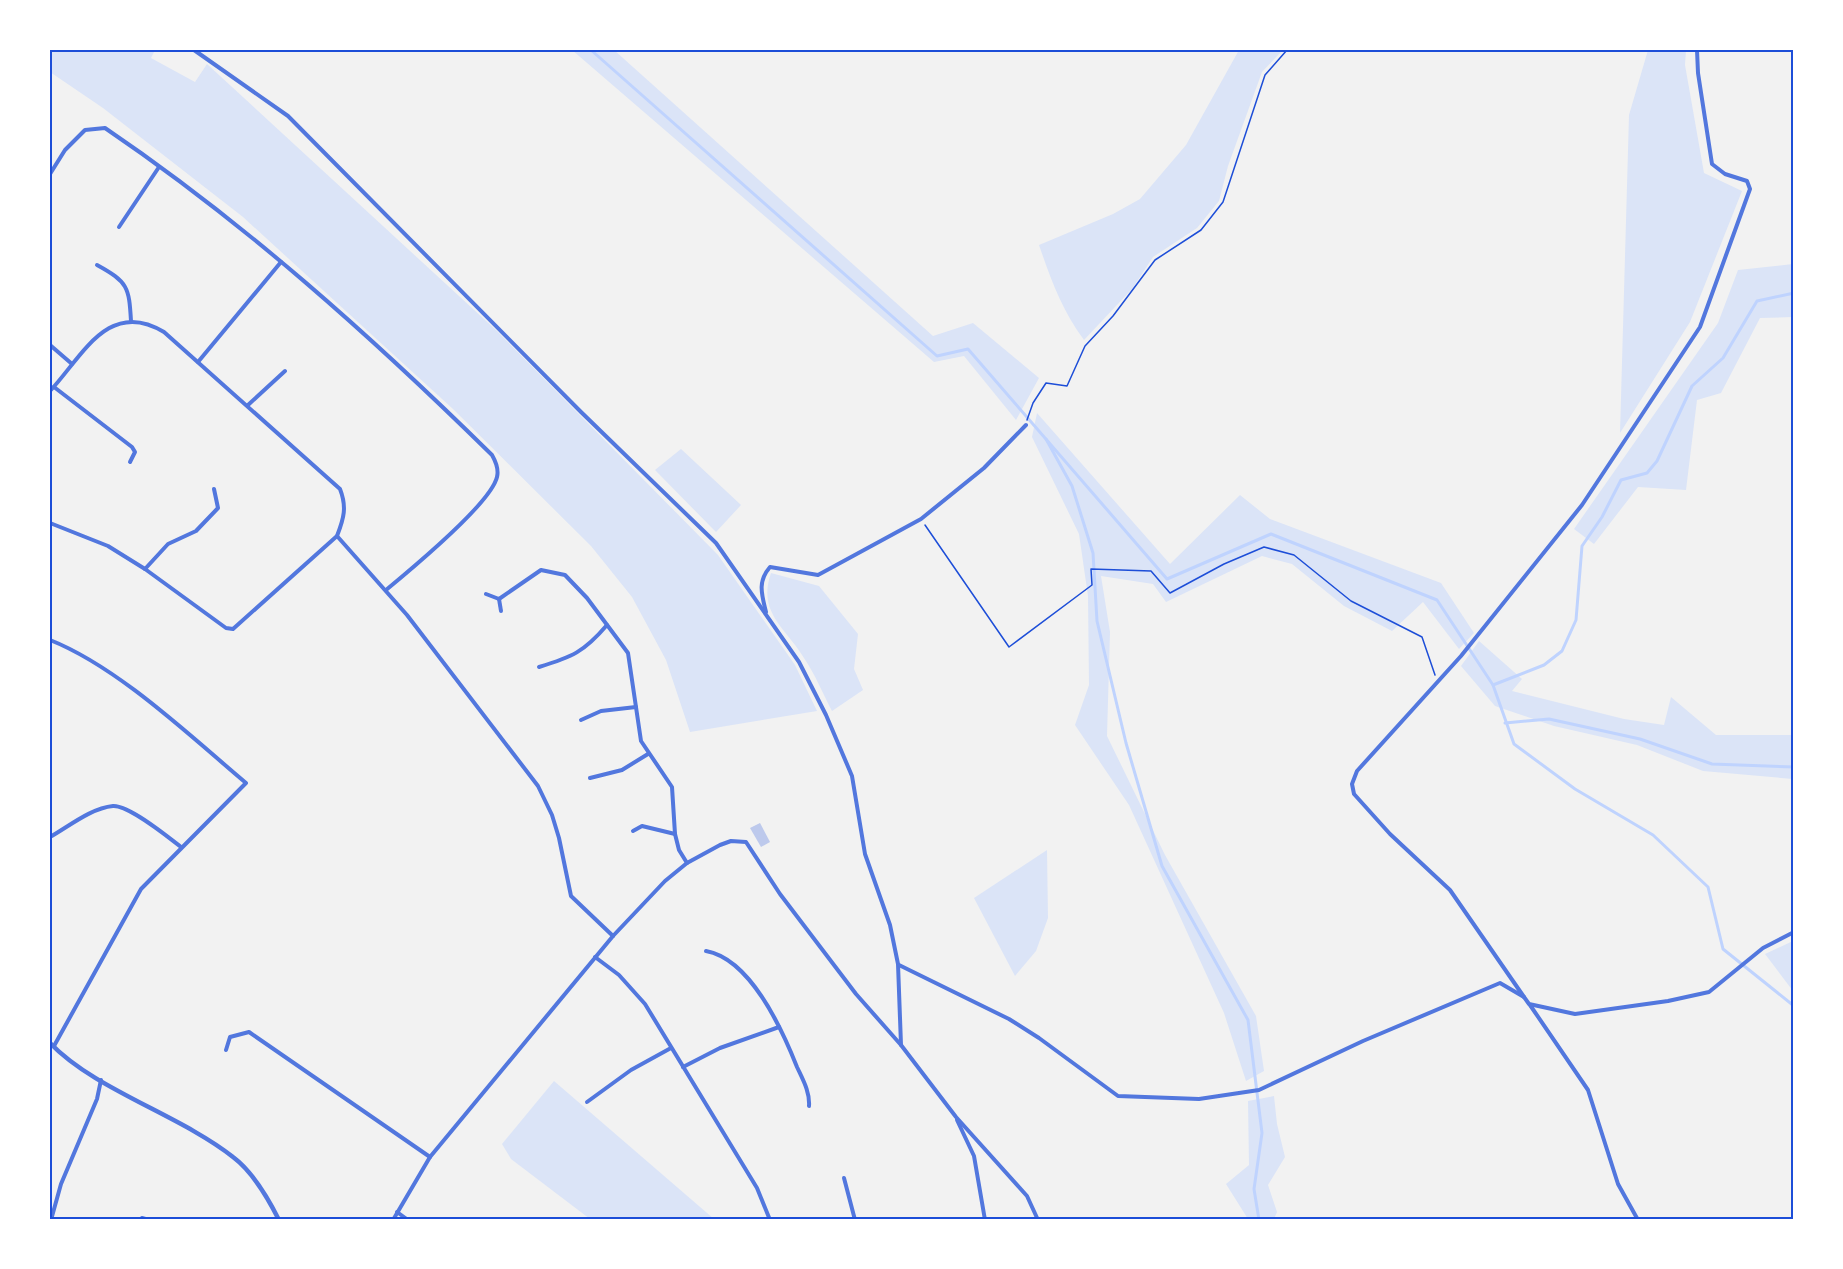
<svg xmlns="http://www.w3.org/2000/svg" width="1843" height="1269" viewBox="0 0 1843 1269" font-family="'Alegreya Sans',sans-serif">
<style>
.green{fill:#dbe4f7}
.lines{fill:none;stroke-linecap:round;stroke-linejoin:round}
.stream{stroke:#bfd3fe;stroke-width:3}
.building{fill:#bdc9ec}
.path{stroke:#1d4ed8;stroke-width:1.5}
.minor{stroke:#5277de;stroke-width:4}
.tertiary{stroke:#5277de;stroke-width:4.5}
.neatline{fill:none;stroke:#1d4ed8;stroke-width:2}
</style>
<rect width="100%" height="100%" fill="#f2f2f2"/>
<g class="green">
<polygon points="50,50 155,50 151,58 195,82 207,64 497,331 718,555 795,665 817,711 690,732 666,660 632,597 591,546 453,409 243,217 103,108 50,72"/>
<polygon points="572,50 614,50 933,336 973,323 1039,378 1016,420 964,356 934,362"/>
<path d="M 1239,50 L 1283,50 L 1262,72 L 1228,166 L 1219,201 L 1197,228 L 1153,257 L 1132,289 L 1084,340 C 1062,310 1051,280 1039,245 L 1113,214 L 1140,199 L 1186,145 Z"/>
<polygon points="1648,50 1686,50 1685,65 1704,173 1742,191 1690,322 1620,433 1629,115"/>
<polygon points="1793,264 1793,317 1760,318 1721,393 1697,400 1686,490 1638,487 1594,544 1574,529 1718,323 1738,270"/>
<polygon points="1037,413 1170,564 1240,495 1270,519 1441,583 1474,633 1459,649 1423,602 1392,631 1344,606 1292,564 1262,556 1166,602 1153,584 1101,576 1110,632 1107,736 1165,855 1256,1016 1264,1071 1246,1081 1224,1013 1129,805 1075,725 1089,685 1088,596 1079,534 1032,437"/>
<polygon points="681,449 741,505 716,532 655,470"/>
<path d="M 771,573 L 819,586 L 858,634 L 854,669 L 863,690 L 832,711 C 823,694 815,674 804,658 C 786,628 757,613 771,573 Z"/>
<polygon points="1479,641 1522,679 1512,691 1624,719 1664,725 1671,697 1716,735 1793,735 1793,779 1703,771 1637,745 1554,726 1495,706 1461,666"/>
<polygon points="1047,850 1048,918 1036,951 1015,976 974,898"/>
<polygon points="1793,941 1793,991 1765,954"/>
<polygon points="554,1081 714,1219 590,1219 511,1159 502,1144"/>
<polygon points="1274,1096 1277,1124 1285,1157 1268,1185 1277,1212 1274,1219 1248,1219 1226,1184 1249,1165 1248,1101"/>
</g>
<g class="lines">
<g class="stream">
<polyline points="591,50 937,356 968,349 1167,579 1271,534 1437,600 1493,685 1514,744 1575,789 1653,835 1708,887 1723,949 1794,1006"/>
<polyline points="1046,439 1072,486 1093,553 1097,621 1126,743 1162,866 1248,1020 1262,1133 1254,1189 1259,1220"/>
<polyline points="1493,685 1544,665 1562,651 1576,620 1582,546 1602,517 1621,480 1647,473 1657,461 1692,386 1723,358 1757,301 1794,293"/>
<polyline points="1505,723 1549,719 1640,739 1712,764 1794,767"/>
</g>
</g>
<polygon class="building" points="760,823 770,842 761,847 750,828"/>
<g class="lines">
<g class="path">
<polyline points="1027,420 1033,403 1046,383 1067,386 1085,346 1113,316 1155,260 1201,230 1223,202 1265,75 1287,50"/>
<polyline points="925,525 1009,647 1092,585 1091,569 1151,571 1170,593 1224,564 1264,547 1294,555 1351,601 1422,637 1435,675"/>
</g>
<g class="minor">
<polyline points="194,50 288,116 581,412 716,543 799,662 826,715 852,776 865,854 890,925 898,964 901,1045"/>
<path d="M 50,174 L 65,150 L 85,130 L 105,128 C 245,223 372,337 492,455 C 496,462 499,469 497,477 C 491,503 409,571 386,590"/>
<polyline points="119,227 159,167"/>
<path d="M 97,265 C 128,282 129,287 131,321"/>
<polyline points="50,345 72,364"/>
<polyline points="198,362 281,262"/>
<polyline points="54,387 132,447 135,452 130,462"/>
<path d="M 50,391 C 82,357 108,298 164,332 L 340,489 C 347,507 344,518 337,536 L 233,629 L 226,628 L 145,569 L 108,546 L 50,523"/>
<polyline points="248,405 285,371"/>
<polyline points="337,536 407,615 538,786 552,815 559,838 571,896 613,936"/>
<polyline points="145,569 168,544 196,531 218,508 214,489"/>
<polyline points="486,594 499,599 541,570 565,575 587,598 628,653 641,741 672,787 675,834 679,850 687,863"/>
<polyline points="499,599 501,611"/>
<path d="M 766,612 C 762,595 757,582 770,567 L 818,575 L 921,519 L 984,468 L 1026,425"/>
<path d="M 50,640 C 118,667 189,735 246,783 L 141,889 L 54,1046"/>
<path d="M 539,667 C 572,657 584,652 607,625"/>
<polyline points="581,720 601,711 636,707"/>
<polyline points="590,778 622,770 648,754"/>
<polyline points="633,831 642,826 675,834"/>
<path d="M 50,837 C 68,827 91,808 113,806 C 129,805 168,837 181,847"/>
<path d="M 706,951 C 750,959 782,1029 797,1067 C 803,1080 810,1092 809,1106"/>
<polyline points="595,957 619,975 645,1004 757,1188 770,1220"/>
<polyline points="899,965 1009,1019 1039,1038 1118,1096 1199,1099 1259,1090 1363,1041 1500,983 1524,997 1529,1004 1575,1014 1668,1001 1709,992 1763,948 1794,932"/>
<polyline points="1524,997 1450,890 1390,834 1354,794 1352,784 1357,771 1461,656 1582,505 1700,327 1750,189 1747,181 1725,174 1712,164 1698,73 1697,50"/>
<polyline points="1530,1005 1588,1090 1618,1184 1638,1220"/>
<polyline points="226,1050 230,1037 249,1032 430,1157"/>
<polyline points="683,1067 720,1048 779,1027"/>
<polyline points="587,1102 631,1070 671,1048"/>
<polyline points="957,1120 974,1156 985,1220"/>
<polyline points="844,1178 855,1220"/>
<polyline points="397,1212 408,1220"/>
<polyline points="142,1218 149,1220"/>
<polyline points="51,1220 61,1184 97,1099 101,1080"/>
<polyline points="393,1220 430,1157 613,936 665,881 687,863 720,845 731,841 746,842 780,894 856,994 901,1045 956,1117 1027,1196 1038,1220"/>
</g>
<path class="tertiary" d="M 50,1043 C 95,1090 180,1115 233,1157 C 253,1172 268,1198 279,1220"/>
</g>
<rect width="1843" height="1269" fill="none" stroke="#ffffff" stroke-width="102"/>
<rect x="51" y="51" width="1741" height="1167" class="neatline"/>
</svg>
